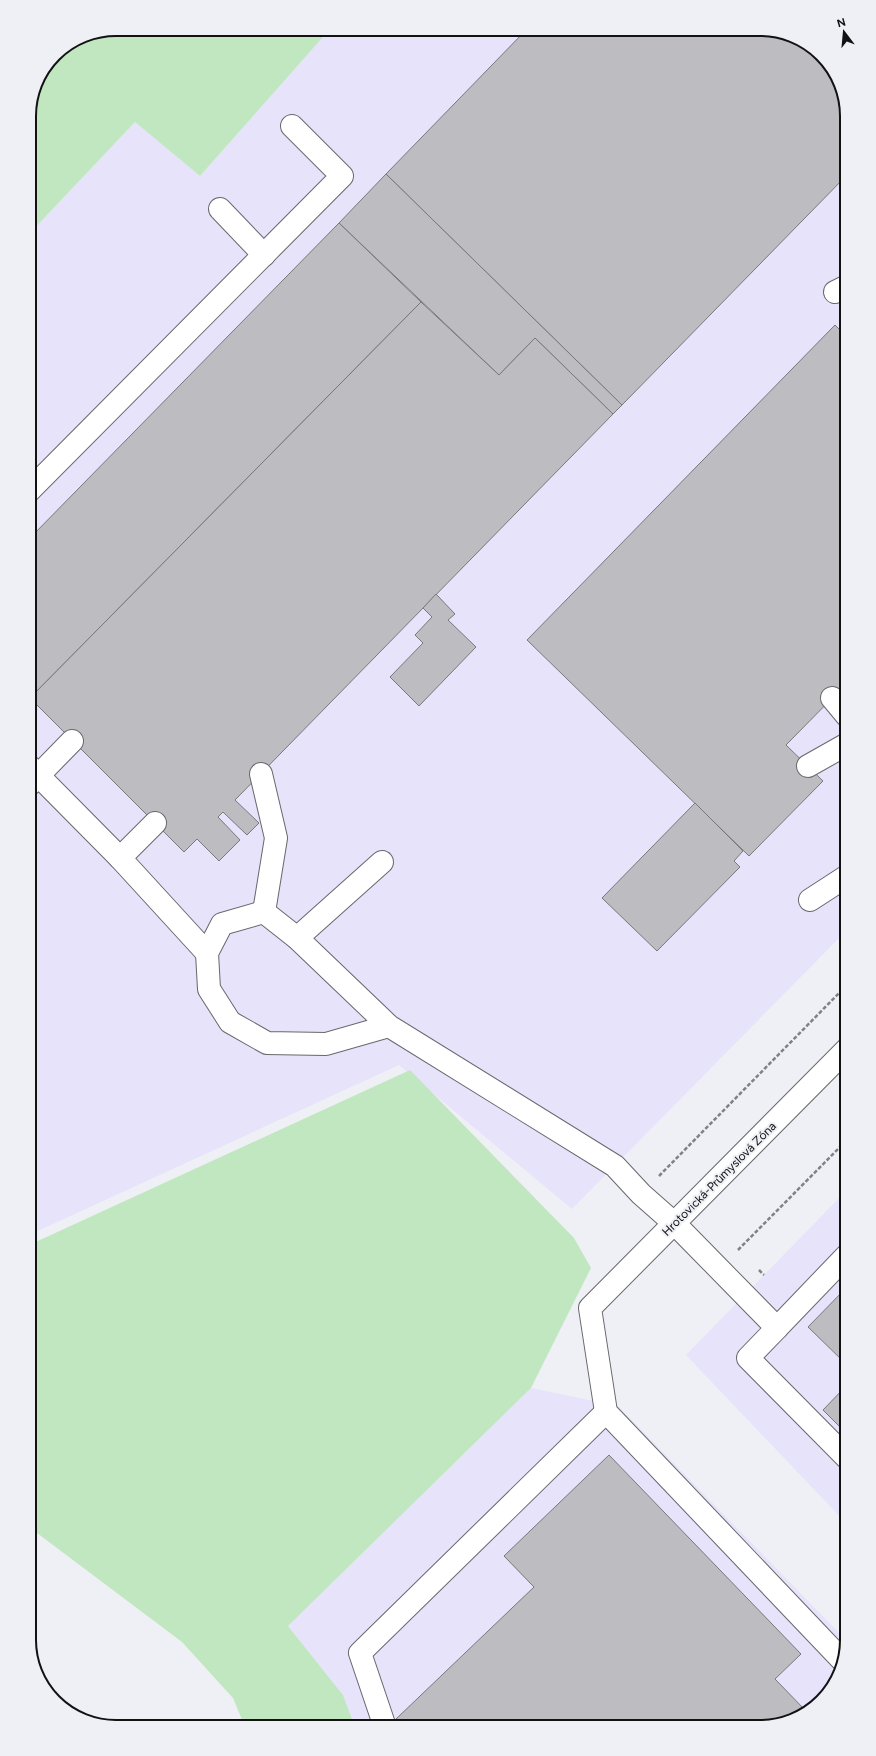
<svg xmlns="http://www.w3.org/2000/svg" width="876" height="1756" viewBox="0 0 876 1756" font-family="Figtree,sans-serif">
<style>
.industrial{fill:#e6e3fa}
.green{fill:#c1e7c0}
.building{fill:#bcbcc1;stroke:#78787d}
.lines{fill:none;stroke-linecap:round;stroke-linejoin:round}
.minor-casing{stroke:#68686d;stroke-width:24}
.path{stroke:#808184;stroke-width:2.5;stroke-dasharray:4 2;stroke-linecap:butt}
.minor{stroke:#fff;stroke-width:22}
.labels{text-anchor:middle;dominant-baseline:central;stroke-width:4;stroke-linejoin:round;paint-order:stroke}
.street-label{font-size:12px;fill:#121213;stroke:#eff0f5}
.rim{fill:none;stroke:#121213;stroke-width:2}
</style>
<rect width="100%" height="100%" fill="#eff0f5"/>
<g class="industrial">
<polygon points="330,29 766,29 813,47 840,83 847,116 847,930 572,1209 399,1065 29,1235 29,234 135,122 200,176"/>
<polygon points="847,1190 847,1524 686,1355"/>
<polygon points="531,1388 618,1406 847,1641 832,1688 793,1720 760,1727 355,1727 343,1695 288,1626"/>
</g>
<g class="green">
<polygon points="116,29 330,29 200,176 135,122 29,234 29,111 38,78 55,54 83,36"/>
<polygon points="410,1070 574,1238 591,1268 531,1388 288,1626 343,1695 355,1727 245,1727 233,1698 182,1642 29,1527 29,1245"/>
</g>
<g class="building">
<polygon points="527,29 766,29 813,47 840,83 847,116 847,175 622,405 386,174"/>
<polygon points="386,174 622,405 613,414 535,338 499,375 339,223"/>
<polygon points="339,223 421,302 30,698 29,539"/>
<polygon points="421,302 499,375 535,338 613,414 235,800 259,823 247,835 223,812 218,817 240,840 219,861 197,839 184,852 30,698"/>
<polygon points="835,325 847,337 847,683 786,745 823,781 749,856 527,640"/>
<polygon points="436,594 455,614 448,620 476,647 419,706 390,677 423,643 415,635 432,617 423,608"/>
<polygon points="695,803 743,851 734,861 740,867 657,951 602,898"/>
<polygon points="847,1287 847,1361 845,1363 808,1327"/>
<polygon points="847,1385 847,1434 823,1410"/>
<polygon points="609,1455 801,1654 775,1679 805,1710 793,1720 760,1727 403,1727 396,1719 534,1587 504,1556"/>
</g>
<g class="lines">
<defs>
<g id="minor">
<polyline points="220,209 264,255"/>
<polyline points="835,292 847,286"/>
<polyline points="29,491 342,176 292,126"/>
<polyline points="832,698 847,716"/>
<polyline points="29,766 120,858 207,953"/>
<polyline points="808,766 847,744"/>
<polyline points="261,774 276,838 264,912"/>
<polyline points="29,785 72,741"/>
<polyline points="120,858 155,823"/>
<polyline points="810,900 847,876"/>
<polyline points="297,938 382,862"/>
<polyline points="389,1026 326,1044 267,1043 230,1022 209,989 207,953 222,924 264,912 297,938 389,1026 615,1166 641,1194 675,1224 777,1328 847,1255"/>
<polyline points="777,1328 748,1358 847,1458"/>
<polyline points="841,1659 606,1412 590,1308 847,1049"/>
<polyline points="385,1727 360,1653 606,1412"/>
</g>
</defs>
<use href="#minor" class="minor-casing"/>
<g class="path">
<polyline points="659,1176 847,985"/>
<polyline points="738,1250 847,1140"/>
<polyline points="759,1270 764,1275"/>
</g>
<use href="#minor" class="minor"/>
</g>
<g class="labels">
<g class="street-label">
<text transform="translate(719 1179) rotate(-45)">Hrotovická-Průmyslová Zóna</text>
</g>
</g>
<path d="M0 0H876V1756H0ZM116 36H760A80 80 0 0 1 840 116V1640A80 80 0 0 1 760 1720H116A80 80 0 0 1 36 1640V116A80 80 0 0 1 116 36Z" fill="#eff0f5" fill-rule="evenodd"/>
<path class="rim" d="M116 36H760A80 80 0 0 1 840 116V1640A80 80 0 0 1 760 1720H116A80 80 0 0 1 36 1640V116A80 80 0 0 1 116 36Z"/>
<g transform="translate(844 32) rotate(344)" stroke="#eff0f5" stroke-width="3" paint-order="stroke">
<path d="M0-3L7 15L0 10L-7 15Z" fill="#121213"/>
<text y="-6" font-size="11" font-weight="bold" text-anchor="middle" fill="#121213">N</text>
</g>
</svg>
